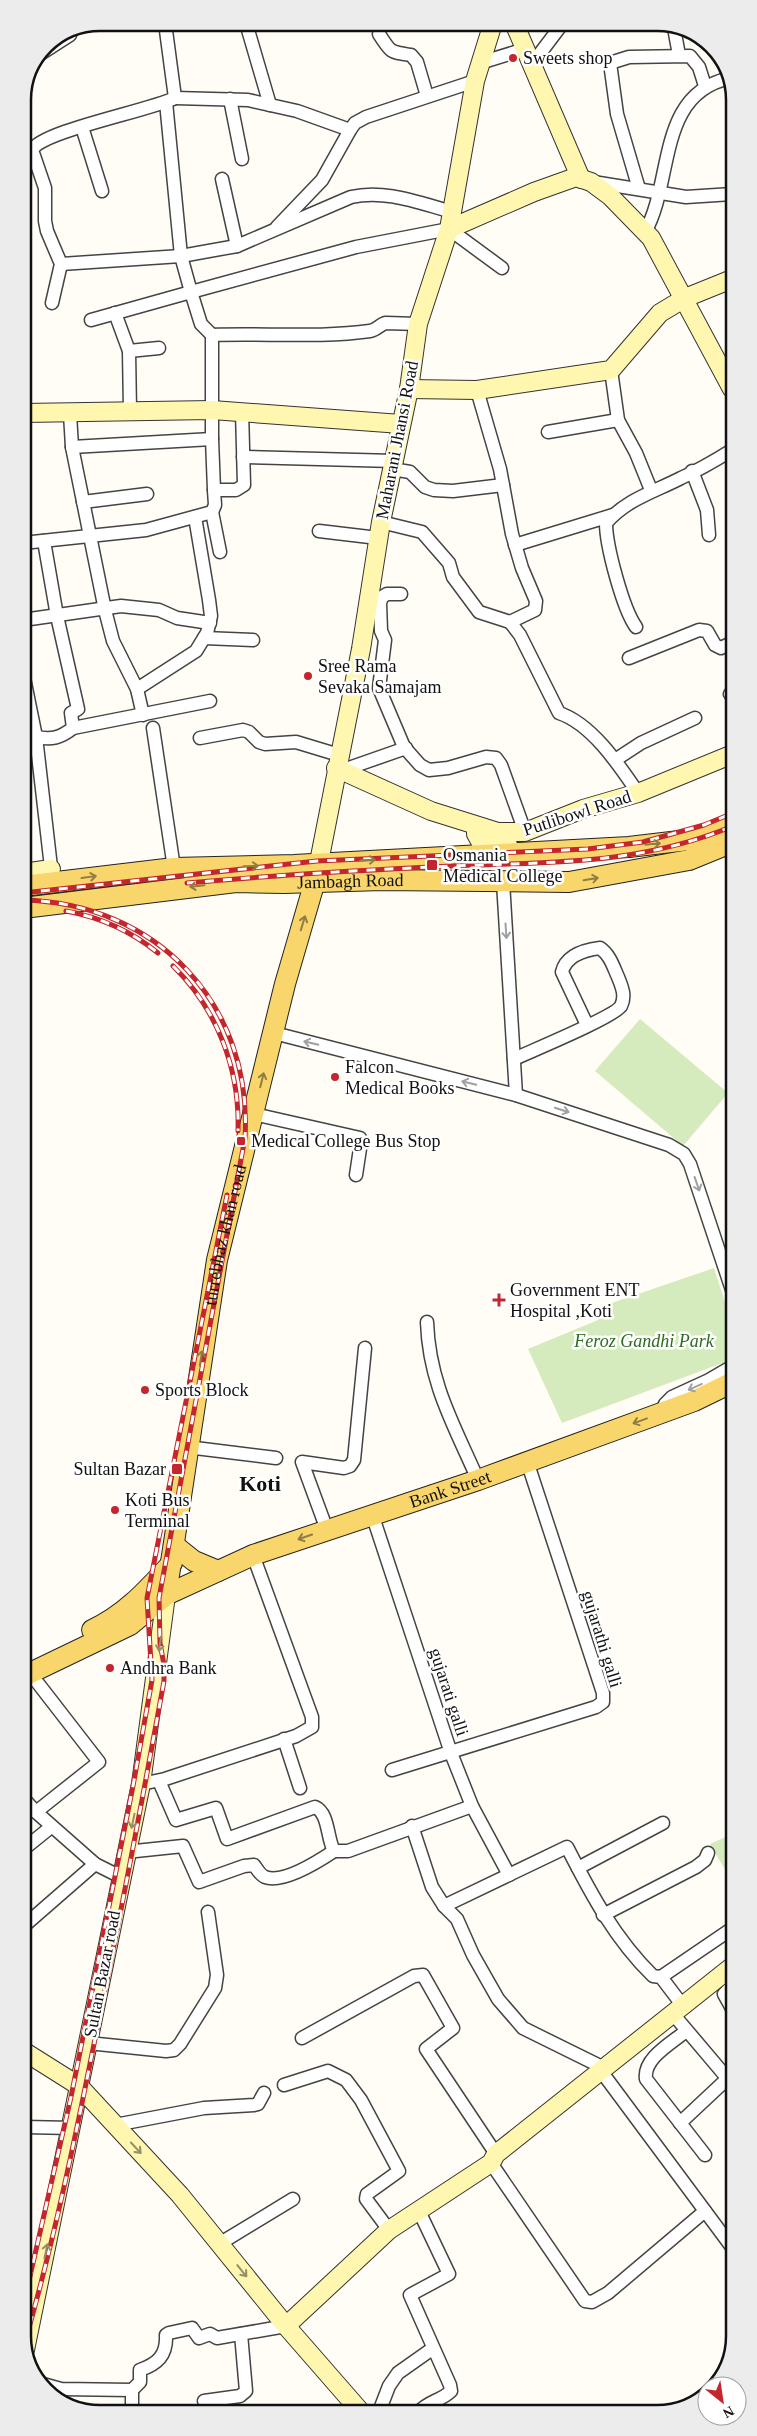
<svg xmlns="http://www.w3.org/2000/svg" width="757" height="2436" viewBox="0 0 757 2436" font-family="'Times New Roman',serif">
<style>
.green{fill:#d5ebbd}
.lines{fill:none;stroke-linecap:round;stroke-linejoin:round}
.street-casing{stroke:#444;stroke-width:15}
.secondary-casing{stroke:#333;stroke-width:20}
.primary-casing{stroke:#222;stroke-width:22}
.street{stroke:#fff;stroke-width:12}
.secondary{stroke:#fff6b0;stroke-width:18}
.primary{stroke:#f9d66b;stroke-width:20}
.rail-casing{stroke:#c4262e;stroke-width:5}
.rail{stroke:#fff;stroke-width:3;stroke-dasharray:9;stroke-linecap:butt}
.oneway{stroke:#917d42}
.oneway2{stroke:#a0a0a0}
.oneway3{stroke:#948f68}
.poi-dot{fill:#c4262e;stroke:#fff;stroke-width:2}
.labels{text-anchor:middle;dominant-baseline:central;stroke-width:5;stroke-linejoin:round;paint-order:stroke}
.poi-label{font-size:18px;fill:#111;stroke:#fff;text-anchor:start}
.street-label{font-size:18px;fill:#111;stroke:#fff}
.park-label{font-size:18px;font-style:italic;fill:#2f6b1f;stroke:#fff}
.district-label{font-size:22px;font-weight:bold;fill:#111;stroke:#fff}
.rim{fill:none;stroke:#111;stroke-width:2.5}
</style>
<rect width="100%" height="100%" fill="#fffdf5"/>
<g class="green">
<polygon points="640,1019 728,1093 683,1146 595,1071"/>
<polygon points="714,1268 733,1327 733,1359 562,1423 528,1349 598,1320 595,1310 603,1306"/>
<polygon points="734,1833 734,1885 710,1844"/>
</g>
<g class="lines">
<defs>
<g id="street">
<polyline points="246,23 270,105"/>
<polyline points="674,28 679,55"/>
<path d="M 379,34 C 391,53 390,52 411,55 L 417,62 L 427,96"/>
<polyline points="42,53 70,35"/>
<polyline points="480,63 525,49"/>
<polyline points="532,64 563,23"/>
<polyline points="175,98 248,100 297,111 350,130 355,123 366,117 475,81"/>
<polyline points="230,99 242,159"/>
<polyline points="166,102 181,256 191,292 356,247 449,229 502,268"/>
<polyline points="82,127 102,191"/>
<polyline points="222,179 237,246"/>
<polyline points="593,182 686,197 732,194"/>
<polyline points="639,189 617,114 610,63 629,57 690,56 699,67 705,86"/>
<polyline points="277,227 322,180 350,130"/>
<path d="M 645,232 C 674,181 656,94 730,78"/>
<path d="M 61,264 L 181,256 L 237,246 L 351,197 C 385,189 419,203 453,212"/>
<path d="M 52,303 L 61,264 L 47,231 L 45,221 L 45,188 L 32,150 C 42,131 148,111 175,98 L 165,23"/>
<polyline points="115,313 129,351 130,411"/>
<polyline points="91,320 191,292 201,324 212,335 212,439 214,490"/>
<path d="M 212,335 C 263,333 321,338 370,331 C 377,330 380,324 386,323 L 418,324"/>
<polyline points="129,351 159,348"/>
<polyline points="611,370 618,420 636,453 651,490"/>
<path d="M 477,390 L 500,469 L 512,534 L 522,568 L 536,601 L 535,610 L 510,622 L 520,635 L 559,713 C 592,724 619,765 638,793"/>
<polyline points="70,414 72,447 105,610 113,641 137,689 143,715"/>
<polyline points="548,432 618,420"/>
<polyline points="72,447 212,439"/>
<polyline points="243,457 394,461"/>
<polyline points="392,469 410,472 425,487 434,490 453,491 503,485"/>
<polyline points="692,471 707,510 709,535"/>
<polyline points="83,502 147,494"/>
<polyline points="212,512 220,552"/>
<polyline points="381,522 422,532 449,563 453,577 479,612 510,622"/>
<polyline points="319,531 378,538"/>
<polyline points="23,543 146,530 212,512 215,505 214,490 236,490 244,485 242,411"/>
<polyline points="515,545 613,515"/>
<polyline points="401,594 387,594 382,597 380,603 381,631 385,640 379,688 404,747 420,765 429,770 448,768 486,757 496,758 501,765 525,832"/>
<polyline points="23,620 121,606 159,610 177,618 210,623"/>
<path d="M 636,627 C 623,609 606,546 606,523 C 627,499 654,492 681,478 C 699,470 716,460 732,450"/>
<polyline points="204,638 253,640"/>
<polyline points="629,658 699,630 707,631 715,645 721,648 733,642"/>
<polyline points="23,673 36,737 52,876"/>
<polyline points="137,689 196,651 207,633 211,616 209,600 195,517"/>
<polyline points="730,694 733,693"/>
<polyline points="73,728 210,701"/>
<polyline points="153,728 174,868"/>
<path d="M 36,737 C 52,740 60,738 73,728 L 71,713 L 78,709 L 57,616 L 44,541"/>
<polyline points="200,738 243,730 249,732 259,742 265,744 296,742 339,755"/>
<polyline points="615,760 641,743 695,718"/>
<polyline points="343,770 406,748"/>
<polyline points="503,882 516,1095"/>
<polyline points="274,1033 516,1095 669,1145 684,1154 690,1164 733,1293"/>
<path d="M 514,1059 C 531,1051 614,1017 621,1006 C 626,996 622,987 618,977 C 613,966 610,955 600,948 C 584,950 566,955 562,972 L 587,1025"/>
<polyline points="254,1114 360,1138 361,1142 356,1175"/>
<path d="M 427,1322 C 429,1383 454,1425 478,1480"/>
<polyline points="662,1412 665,1404 672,1397 709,1380 733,1366"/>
<polyline points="187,1447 276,1458"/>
<polyline points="372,1514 451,1753 472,1806 509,1875"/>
<polyline points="327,1530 302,1462 344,1468 350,1466 354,1460 365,1348"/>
<polyline points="30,1673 99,1762 36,1812 95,1864 121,1877"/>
<polyline points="284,1739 300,1788"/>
<polyline points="392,1770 596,1707 603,1702 603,1693 527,1461"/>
<path d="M 159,1781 L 176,1820 L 216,1808 L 227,1839 L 315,1807 C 329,1813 327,1839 334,1851 L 348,1851 L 472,1806"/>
<polyline points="141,1784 165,1779 296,1736 312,1727 312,1717 253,1555"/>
<polyline points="24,1799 36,1812"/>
<polyline points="412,1826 432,1887 444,1906 457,1919 473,1955 498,1999 523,2028 604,2068"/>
<polyline points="25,1848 51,1827"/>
<path d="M 126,1852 L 183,1846 L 199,1882 L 244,1866 L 254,1865 C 257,1869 260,1875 265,1877 C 283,1884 319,1861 334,1851"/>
<polyline points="578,1868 663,1823"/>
<path d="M 444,1906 L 567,1847 C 591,1894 615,1939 653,1976 L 661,1977 L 683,2006"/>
<polyline points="603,1915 696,1867 705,1860 708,1853"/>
<polyline points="25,1925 95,1864"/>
<polyline points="661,1977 730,1930"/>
<polyline points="734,1984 724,1994 734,2012"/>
<polyline points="673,2014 734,2086"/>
<path d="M 686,2031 C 672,2043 643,2058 646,2079 L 705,2155"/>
<polyline points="302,2038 414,1976 423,1975 453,2028 426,2049 496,2154"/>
<polyline points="88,2043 166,2051 174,2050 180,2044 215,1988 217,1975 208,1912"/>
<polyline points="601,2071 734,2250"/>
<polyline points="284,2085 328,2071 346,2080 361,2100 399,2171 367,2194 366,2199 389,2230"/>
<polyline points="680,2123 727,2079"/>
<polyline points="115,2125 204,2108 254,2105 258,2104 264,2093"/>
<polyline points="25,2127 72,2128"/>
<polyline points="491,2163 585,2301 592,2302 608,2293 705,2211"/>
<path d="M 418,2209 L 449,2274 L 410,2295 L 450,2385 L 451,2391 C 441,2401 428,2401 419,2412"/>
<polyline points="219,2244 293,2199"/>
<path d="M 43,2384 L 61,2389 L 132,2390 L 140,2382 L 140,2370 C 157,2364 167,2356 166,2335 L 169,2333 L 192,2328 L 199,2338 L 210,2334 L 217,2338 L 286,2326"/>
<polyline points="204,2401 240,2396 246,2391 241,2334"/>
<polyline points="379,2412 389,2386 398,2373 432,2349"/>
<polyline points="132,2413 132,2390"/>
</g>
<g id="secondary">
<polyline points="514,23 581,179"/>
<polyline points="449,229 534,192 576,177 591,182 610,196 651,238 732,389"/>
<polyline points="409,389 477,390 611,370 660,313 685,298 732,279"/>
<polyline points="23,413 212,410 401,424"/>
<polyline points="336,768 431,811 498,832 525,832 583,809 638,793 733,754"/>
<polyline points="476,826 476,834 481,843 509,847"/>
<polyline points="319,862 361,649 381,522 409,389 418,324 449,229 475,81 493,23"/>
<polyline points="23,873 51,869"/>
<polyline points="25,2052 79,2086 180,2195 286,2326 361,2412"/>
<polyline points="286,2326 389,2230 491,2163 496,2154 734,1965"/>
<polyline points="25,2350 141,1784 166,1595"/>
</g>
<g id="primary">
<polyline points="23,886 174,868 294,865 629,847 688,840 733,824"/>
<path id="s1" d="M 23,908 L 236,882 L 284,883 L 382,880 L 569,882 L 689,860 L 733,842"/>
<polyline points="174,1545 194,1561 218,1571"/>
<path id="s2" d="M 166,1595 L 217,1260 L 285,984 L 315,881"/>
<path d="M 92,1630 C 125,1615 147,1590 172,1563"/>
<path id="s3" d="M 24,1676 L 130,1625 L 166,1595 L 253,1555 L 478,1480 L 694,1401 L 733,1382"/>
</g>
</defs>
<use href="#street" class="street-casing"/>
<use href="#secondary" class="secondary-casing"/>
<use href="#primary" class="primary-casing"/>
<use href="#street" class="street"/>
<use href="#secondary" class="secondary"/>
<use href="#primary" class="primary"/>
<defs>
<g id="rail">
<path d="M 187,883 C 276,875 364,870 453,866 C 551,862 640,865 733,826"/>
<polyline points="23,893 317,861 588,849 643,842 704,825 733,813"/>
<path d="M 23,900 C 156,903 253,1004 245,1138 L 159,1598 L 160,1643 L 164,1665 L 164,1681 C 142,1802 119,1923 94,2044 C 74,2144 53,2244 25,2342"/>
<path d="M 66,911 C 99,917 131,931 158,953"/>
<path d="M 173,966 C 217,1009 240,1069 238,1131"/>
<polyline points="25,2298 71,2097 133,1786 152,1680 147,1598 227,1195"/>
</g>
</defs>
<use href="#rail" class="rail-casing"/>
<use href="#rail" class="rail"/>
</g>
<defs><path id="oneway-shaft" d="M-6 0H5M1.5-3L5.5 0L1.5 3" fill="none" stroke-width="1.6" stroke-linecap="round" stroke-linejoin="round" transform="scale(1.25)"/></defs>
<g class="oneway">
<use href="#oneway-shaft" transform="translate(653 844) rotate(-6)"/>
<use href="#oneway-shaft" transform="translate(368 860) rotate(-2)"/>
<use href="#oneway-shaft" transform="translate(251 866) rotate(-1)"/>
<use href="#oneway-shaft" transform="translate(89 877) rotate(-8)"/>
<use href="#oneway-shaft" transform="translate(591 879) rotate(-10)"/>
<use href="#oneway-shaft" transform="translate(197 886) rotate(174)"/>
<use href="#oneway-shaft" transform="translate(303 923) rotate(-73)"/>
<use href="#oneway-shaft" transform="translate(262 1080) rotate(-76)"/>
<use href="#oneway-shaft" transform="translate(201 1358) rotate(-81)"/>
<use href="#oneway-shaft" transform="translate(640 1421) rotate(160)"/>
<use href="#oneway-shaft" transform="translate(305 1537) rotate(161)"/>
</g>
<g class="oneway2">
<use href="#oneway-shaft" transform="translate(506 931) rotate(86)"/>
<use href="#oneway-shaft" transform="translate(311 1043) rotate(-166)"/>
<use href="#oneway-shaft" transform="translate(469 1083) rotate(-166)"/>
<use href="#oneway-shaft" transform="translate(562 1110) rotate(18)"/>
<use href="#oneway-shaft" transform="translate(697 1184) rotate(71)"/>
<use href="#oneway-shaft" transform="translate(695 1387) rotate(156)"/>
</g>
<g class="oneway3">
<use href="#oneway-shaft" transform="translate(160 1644) rotate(98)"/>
<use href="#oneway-shaft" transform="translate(133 1821) rotate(102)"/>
<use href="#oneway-shaft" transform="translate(136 2148) rotate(47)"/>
<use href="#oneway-shaft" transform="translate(46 2251) rotate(-78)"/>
<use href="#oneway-shaft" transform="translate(242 2271) rotate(51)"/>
</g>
<g class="poi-dot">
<circle cx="513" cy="58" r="5"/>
<circle cx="308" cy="676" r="5"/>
<rect x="426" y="859" width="12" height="12" rx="2.5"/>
<circle cx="335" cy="1077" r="5"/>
<rect x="236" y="1136" width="10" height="10" rx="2.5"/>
<path d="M496.5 1292.5h5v5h5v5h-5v5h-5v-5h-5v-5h5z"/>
<circle cx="145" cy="1390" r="5"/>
<rect x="171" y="1463" width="12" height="12" rx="2.5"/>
<circle cx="115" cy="1510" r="5"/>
<circle cx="110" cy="1668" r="5"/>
</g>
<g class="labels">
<g class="poi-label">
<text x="523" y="58">Sweets shop</text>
<text x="318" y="666">Sree Rama<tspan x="318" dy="21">Sevaka Samajam</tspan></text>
<text x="443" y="855">Osmania<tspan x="443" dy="21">Medical College</tspan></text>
<text x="345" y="1067">Falcon<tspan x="345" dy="21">Medical Books</tspan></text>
<text x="251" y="1141">Medical College Bus Stop</text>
<text x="510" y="1290">Government ENT<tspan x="510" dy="21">Hospital ,Koti</tspan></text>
<text x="155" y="1390">Sports Block</text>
<text x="166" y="1469" text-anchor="end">Sultan Bazar</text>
<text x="125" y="1500">Koti Bus<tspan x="125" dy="21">Terminal</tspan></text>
<text x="120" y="1668">Andhra Bank</text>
</g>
<g class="street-label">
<text transform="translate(397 440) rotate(-79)">Maharani Jhansi Road</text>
<text transform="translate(577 813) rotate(-18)">Putlibowl Road</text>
<text stroke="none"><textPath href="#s1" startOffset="329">Jambagh Road</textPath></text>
<text stroke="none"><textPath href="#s2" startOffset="365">turrebhaz khan road</textPath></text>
<text stroke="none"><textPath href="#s3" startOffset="468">Bank Street</textPath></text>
<text transform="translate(602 1639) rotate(73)">gujarathi galli</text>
<text transform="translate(449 1692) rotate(72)">gujarati galli</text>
<text transform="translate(102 1974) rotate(-79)">Sultan Bazar road</text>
</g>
<g class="park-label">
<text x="644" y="1341">Feroz Gandhi Park</text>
</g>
<g class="district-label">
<text x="260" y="1483">Koti</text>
</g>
</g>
<path d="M0 0H757V2436H0ZM100 31H657A69 69 0 0 1 726 100V2336A69 69 0 0 1 657 2405H100A69 69 0 0 1 31 2336V100A69 69 0 0 1 100 31Z" fill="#ececec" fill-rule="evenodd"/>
<path class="rim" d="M100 31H657A69 69 0 0 1 726 100V2336A69 69 0 0 1 657 2405H100A69 69 0 0 1 31 2336V100A69 69 0 0 1 100 31Z"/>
<g transform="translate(722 2401) rotate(150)"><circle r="24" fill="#ffffff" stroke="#a0a0a0"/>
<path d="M0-4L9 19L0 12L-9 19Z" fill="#c4262e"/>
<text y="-8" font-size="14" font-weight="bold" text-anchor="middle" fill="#111111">N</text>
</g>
</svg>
